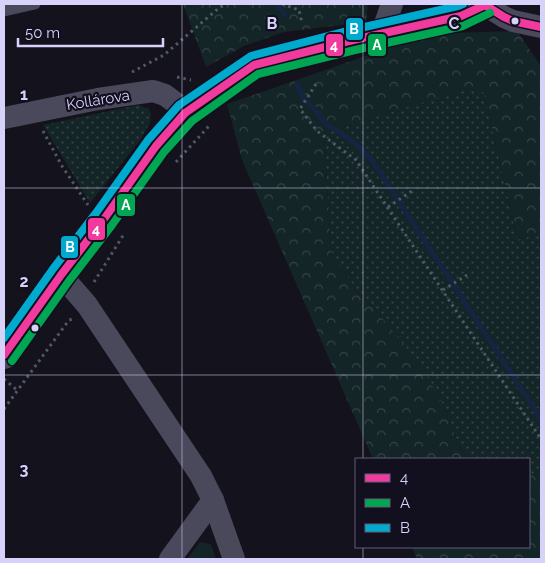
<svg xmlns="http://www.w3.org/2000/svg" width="545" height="563" viewBox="0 0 545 563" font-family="Raleway,sans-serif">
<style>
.grass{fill:url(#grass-dots)}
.forest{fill:url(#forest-crowns)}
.garden{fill:#132526}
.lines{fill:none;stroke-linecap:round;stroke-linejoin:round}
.stream{stroke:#15243f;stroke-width:5.5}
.path{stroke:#4d5963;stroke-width:3;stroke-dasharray:2.5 4;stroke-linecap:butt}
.service{stroke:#4a485b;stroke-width:11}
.minor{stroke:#4a485b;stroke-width:22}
.tertiary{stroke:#4a485b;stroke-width:28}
.bus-1-casing{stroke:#120f1f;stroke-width:11}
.bus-2-casing{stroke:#120f1f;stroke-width:11}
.bus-3-casing{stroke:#120f1f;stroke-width:11}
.bus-1{stroke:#f13a9d;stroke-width:8}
.bus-2{stroke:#00a651;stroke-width:8}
.bus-3{stroke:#00a9ce;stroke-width:8}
.grid{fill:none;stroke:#d7d2fa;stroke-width:1;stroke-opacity:0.55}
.bus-dot{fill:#d7d2fa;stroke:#120f1f;stroke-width:2}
.labels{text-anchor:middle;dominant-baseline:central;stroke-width:4.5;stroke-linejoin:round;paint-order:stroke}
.street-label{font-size:15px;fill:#d7d2fa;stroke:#120f1f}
.grid-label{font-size:16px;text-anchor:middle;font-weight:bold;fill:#d7d2fa;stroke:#120f1f;stroke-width:4.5;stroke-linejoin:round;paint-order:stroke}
.line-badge{stroke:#120f1f;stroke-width:2}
.badge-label{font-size:14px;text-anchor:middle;font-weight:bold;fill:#fff}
</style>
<defs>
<pattern id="grass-dots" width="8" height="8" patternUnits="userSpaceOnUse" patternTransform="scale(1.25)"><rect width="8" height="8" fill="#132526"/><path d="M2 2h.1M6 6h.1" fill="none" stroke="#354446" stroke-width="1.8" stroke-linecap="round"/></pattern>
<pattern id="forest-crowns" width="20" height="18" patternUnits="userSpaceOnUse" patternTransform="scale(1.25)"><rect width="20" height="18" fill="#132526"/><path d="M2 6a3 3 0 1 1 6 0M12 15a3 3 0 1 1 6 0" fill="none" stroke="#354446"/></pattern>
</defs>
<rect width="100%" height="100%" fill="#14121c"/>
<g class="grass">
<polygon points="472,87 484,93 518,241 541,231 541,479 539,477 529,473 529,459 471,459 458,445 445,408 383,319 356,290 331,251 324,132"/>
<polygon points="138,105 149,109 151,114 150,123 141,139 90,203 43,125"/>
</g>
<g class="forest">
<polygon points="183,4 368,4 366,22 284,32 244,46 206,67"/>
<polygon points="517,31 541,66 541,231 518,241 484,93 472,88 324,132 331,251 356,290 383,319 421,366 445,408 458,445 471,459 373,459 242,160 227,104 397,45 453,33"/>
<polygon points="529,473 539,477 541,479 541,559 417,559 412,547 529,547"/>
</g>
<polygon class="garden" points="200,542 211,544 216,559 187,559"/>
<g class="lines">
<g class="stream">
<polyline points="277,4 284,14"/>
<polyline points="297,84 304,99 313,108 327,125 354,142 372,160 541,419"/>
</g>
<g class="path">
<polyline points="282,4 299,10 302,23"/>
<polyline points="132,72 164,55 220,7 227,4"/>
<polyline points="177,77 191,80"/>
<polyline points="316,84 300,109 317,131 356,160 541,439"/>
<polyline points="43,131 62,166 88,205"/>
<polyline points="176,162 209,126"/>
<polyline points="388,207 412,191"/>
<polyline points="94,282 124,234"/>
<polyline points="443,290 467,275"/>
<polyline points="4,379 18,391"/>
<polyline points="4,409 69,320 73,319"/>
</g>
<polyline class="service" points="4,11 35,4"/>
<g class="minor">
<polyline points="485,5 504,17 513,21 541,27"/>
<polyline points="381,35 392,4"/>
<polyline points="4,118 98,99 153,91 165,95 177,104 185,113"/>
<polyline points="61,275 87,305 201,476 213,500 234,559"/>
<polyline points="170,559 213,500"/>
</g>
<polyline class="tertiary" points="4,355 61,275 104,219 156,146 185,113 254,65 353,40 461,16 485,5"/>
<defs>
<g id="bus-1">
<polyline points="485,5 504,17 513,21 541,27"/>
<polyline points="4,355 61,275 104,219 156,146 185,113 254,65 353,40 461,16 485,5"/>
</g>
<polyline id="bus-2" points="12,361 69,281 112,225 164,152 192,121 258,74 355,50 463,26 490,13"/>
<polyline id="bus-3" points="4,338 53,269 96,213 148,140 179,105 251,56 351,30 458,6 463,4"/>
</defs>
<use href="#bus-1" class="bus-1-casing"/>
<use href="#bus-2" class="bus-2-casing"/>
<use href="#bus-3" class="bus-3-casing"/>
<use href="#bus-1" class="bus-1"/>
<use href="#bus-2" class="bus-2"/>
<use href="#bus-3" class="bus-3"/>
</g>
<path class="grid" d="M 182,4 L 182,559M 363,4 L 363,459M 4,188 L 541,188M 4,375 L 541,375M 363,547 L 363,559"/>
<g class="bus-dot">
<circle cx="515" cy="21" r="4.5"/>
<circle cx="35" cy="328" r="4.5"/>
</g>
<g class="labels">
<g class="street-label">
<text transform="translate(98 100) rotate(-9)">Kollárova</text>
</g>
</g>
<g class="grid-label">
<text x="272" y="29">B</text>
<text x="454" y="29">C</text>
<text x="24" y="100">1</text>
<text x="24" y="287">2</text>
<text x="24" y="475">3</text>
</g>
<g class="line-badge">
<rect x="345" y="17" width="19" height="24" rx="5" fill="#00a9ce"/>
<rect x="325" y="33" width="19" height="24" rx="5" fill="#f13a9d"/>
<rect x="367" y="33" width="20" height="24" rx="5" fill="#00a651"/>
<rect x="116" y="193" width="20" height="24" rx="5" fill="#00a651"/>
<rect x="87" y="217" width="19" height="24" rx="5" fill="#f13a9d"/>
<rect x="60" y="235" width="19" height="24" rx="5" fill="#00a9ce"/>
</g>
<g class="badge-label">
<text x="354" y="34">B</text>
<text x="334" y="50">4</text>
<text x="377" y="50">A</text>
<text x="126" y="210">A</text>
<text x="96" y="234">4</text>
<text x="70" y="252">B</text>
</g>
<rect width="545" height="563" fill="none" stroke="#d7d2fa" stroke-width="10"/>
<rect x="355" y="458" width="175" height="90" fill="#120f1f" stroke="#615d77"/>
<rect x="365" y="474" width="25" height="8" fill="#f13a9d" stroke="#615d77"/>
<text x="400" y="483" font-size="15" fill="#d7d2fa">4</text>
<rect x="365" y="499" width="25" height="8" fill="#00a651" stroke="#615d77"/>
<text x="400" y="508" font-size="15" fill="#d7d2fa">A</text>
<rect x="365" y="524" width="25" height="8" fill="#00a9ce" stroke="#615d77"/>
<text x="400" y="533" font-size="15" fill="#d7d2fa">B</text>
<path d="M18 38v8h145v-8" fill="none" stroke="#d7d2fa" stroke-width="2.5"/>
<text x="25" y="38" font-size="15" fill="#d7d2fa" stroke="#120f1f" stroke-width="4" paint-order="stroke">50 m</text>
</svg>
